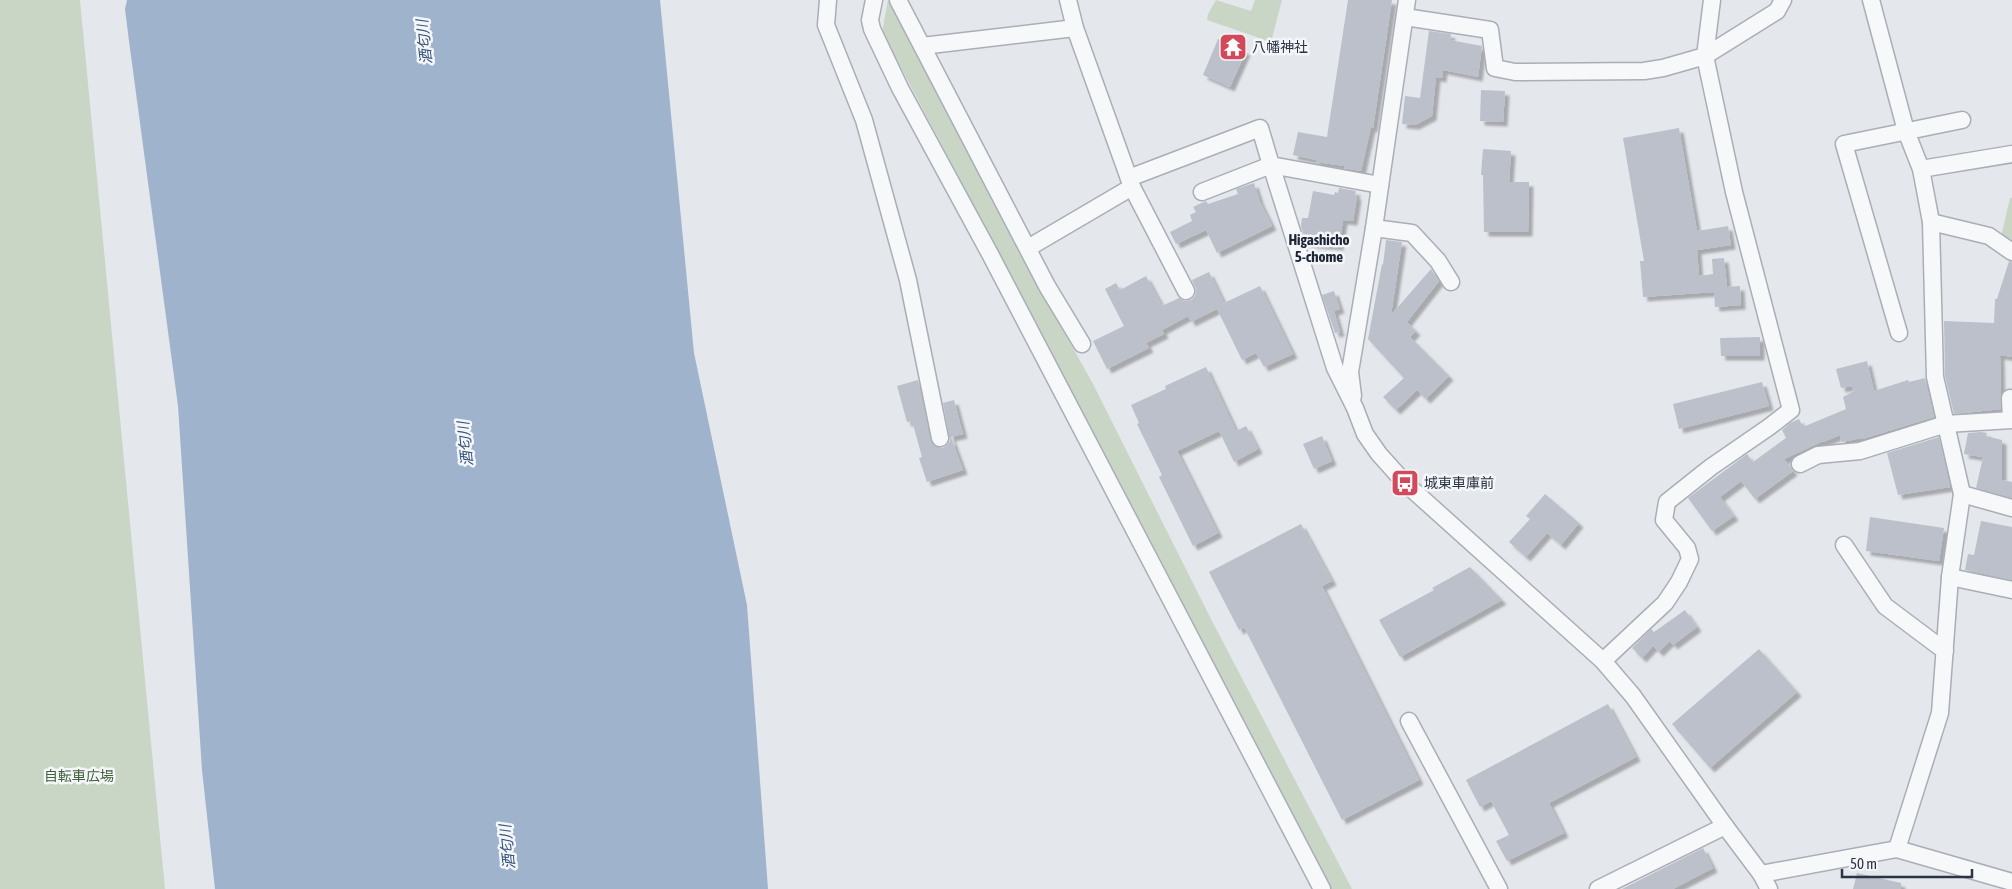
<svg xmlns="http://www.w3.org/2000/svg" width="2012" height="889" viewBox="0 0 2012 889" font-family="'Asap Condensed','Noto Sans JP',sans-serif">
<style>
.green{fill:#c9d6c5}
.water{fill:#9fb4cc}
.building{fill:#bbc0ca;filter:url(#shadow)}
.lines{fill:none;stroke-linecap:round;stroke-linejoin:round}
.minor-casing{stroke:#a9aeb7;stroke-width:19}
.minor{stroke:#f7f8fa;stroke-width:16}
.labels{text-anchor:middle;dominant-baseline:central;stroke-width:5;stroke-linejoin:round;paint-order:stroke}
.poi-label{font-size:14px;fill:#2b3445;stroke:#f4f6f9;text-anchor:start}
.park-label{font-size:14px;fill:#3f6138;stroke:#f4f6f9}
.water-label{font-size:15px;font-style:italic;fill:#34527a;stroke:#f4f6f9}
.neighbourhood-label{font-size:15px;font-weight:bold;fill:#1d2536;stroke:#f4f6f9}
</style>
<defs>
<filter id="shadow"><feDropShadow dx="4.5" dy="4.5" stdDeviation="1" flood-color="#0004"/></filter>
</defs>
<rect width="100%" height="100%" fill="#e4e7ec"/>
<g class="green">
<polygon points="0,0 80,0 165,889 0,889"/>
<polygon points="888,0 1019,252 1092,382 1212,621 1352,889 1327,889 1081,414 1009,272 882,32"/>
<polygon points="1216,0 1251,11 1255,0 1282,0 1271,42 1207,20 1208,14"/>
<polygon points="2010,198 2012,198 2012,245 2001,237"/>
</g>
<polygon class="water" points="127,0 660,0 694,353 747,605 768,889 215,889 202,770 178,406 129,41 125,9"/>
<g class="building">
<polygon points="1348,0 1392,0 1373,128 1371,127 1361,171 1344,168 1345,166 1316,162 1316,160 1293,155 1298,132 1327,137"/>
<polygon points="1429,31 1451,34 1450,40 1482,46 1478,77 1443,70 1442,78 1436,77 1432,116 1415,125 1402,124 1405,96 1420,98"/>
<polygon points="1218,39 1246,51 1230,87 1203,75"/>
<polygon points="1481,90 1505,91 1503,122 1480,121"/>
<polygon points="1679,128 1697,231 1728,226 1731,245 1697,250 1699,276 1713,274 1712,259 1724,258 1727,287 1740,286 1741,305 1715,307 1714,292 1643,297 1640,261 1644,261 1623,138"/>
<polygon points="1483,149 1511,151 1509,182 1529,182 1528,232 1484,232 1483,175 1481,175"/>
<polygon points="1254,183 1260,202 1272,226 1217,253 1206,230 1176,244 1170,232 1192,221 1190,215 1196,212 1193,207 1206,201 1208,204 1238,194 1236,189"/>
<polygon points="1339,188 1356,191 1355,195 1357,196 1353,221 1343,220 1339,246 1306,243 1301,226 1302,218 1308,218 1313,191 1334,195 1335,192 1338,193"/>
<polygon points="1386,240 1402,242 1391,315 1431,269 1439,281 1407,322 1416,331 1410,337 1449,376 1426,399 1417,390 1396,410 1383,397 1404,378 1368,339 1382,264 1383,265"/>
<polygon points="2009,261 2012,262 2012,357 2000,355 2001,409 1954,414 1945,376 1944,321 1994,323 1995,299 1997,299"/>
<polygon points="1209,272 1224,303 1260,286 1293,354 1264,367 1256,353 1242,360 1217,309 1191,322 1188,316 1162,330 1164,334 1146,343 1149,348 1107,369 1093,341 1124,326 1105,289 1116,283 1120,290 1146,276 1162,306 1179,298 1185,301 1191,300 1195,296 1196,289 1192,280"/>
<polygon points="1334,291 1340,309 1334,311 1340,332 1335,333 1322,295"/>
<polygon points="1760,337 1760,356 1721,356 1720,338"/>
<polygon points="1867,361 1874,391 1908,380 1909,382 1925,378 1934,417 1862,439 1862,438 1841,442 1840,435 1823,442 1823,441 1784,459 1793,471 1755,499 1741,481 1720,497 1734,516 1712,531 1688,498 1747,454 1753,462 1786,438 1782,430 1790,423 1799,419 1803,427 1846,409 1843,397 1854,391 1852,386 1841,388 1836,369"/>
<polygon points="1206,367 1236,431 1246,426 1258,449 1234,462 1219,431 1177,451 1218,533 1193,546 1159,477 1162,475 1137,424 1139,423 1131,405 1166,389 1165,386"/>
<polygon points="918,380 932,444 942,448 946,446 950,441 943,403 954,400 963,434 951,437 963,470 927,482 919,458 922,457 912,421 907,422 897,386"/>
<polygon points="1762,382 1769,406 1679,429 1673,404"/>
<polygon points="1981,432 1987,433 1986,436 2002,440 2002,480 2012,482 2012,498 1976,488 1983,457 1964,454 1968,433"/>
<polygon points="1322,436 1332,461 1314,469 1303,444"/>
<polygon points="1939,437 1950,487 1898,495 1887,453"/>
<polygon points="1545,494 1579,523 1561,545 1547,533 1526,557 1509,542 1530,519 1526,516"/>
<polygon points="1870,517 1944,528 1939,561 1866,551"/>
<polygon points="1981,521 2012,527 2012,580 1965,570 1968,554 1974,555"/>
<polygon points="1301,524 1332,581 1322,586 1419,780 1342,820 1244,627 1239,630 1209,572"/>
<polygon points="1470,567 1502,600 1400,657 1379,620 1434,590 1432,588"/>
<polygon points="1685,610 1697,627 1673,645 1670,641 1659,652 1653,646 1642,658 1632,648 1651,629 1654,632"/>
<polygon points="1759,649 1797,692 1710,768 1672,724"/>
<polygon points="1608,704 1636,757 1549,803 1564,833 1507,861 1496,841 1509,835 1491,801 1480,807 1466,780"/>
<polygon points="1703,848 1713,868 1673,889 1622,889"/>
<polygon points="1857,873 1901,883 1901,889 1853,889"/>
</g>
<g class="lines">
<defs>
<g id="minor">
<polyline points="828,0 826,25 864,120 908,280 940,438"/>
<polyline points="874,0 870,20 872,29 900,88 990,254 1322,889"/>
<polyline points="898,0 1047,286 1082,344"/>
<polyline points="1068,0 1075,28 1132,187 1186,291"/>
<polyline points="1871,0 1906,131 1921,169 1931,222 1935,377 1962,494 1950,577 1940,713 1897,849"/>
<polyline points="1405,17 1490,30 1495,68 1515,72 1644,71 1663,68 1705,56 1777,11 1783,0"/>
<polyline points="922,46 1075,28"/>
<polyline points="1921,169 2012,154"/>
<polyline points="1129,178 1260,128 1271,165 1380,185"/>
<polyline points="1202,192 1271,165 1335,368 1355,408 1365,434 1379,454 1405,483 1603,661 1633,696 1725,826 1761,874 1769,889"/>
<polyline points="1931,222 1989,236 2012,252"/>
<polyline points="1374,228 1412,233 1438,261 1451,282"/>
<polyline points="1028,248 1132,187"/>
<polyline points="1899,333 1844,144 1962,120"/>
<polyline points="1353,396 1350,372 1374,228 1407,0"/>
<polyline points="2010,398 2011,419"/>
<polyline points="1800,464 1818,455 1860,451 1946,424 2012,420"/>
<polyline points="1962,494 2012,508"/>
<polyline points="1844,545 1885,606 1945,651"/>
<polyline points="1950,577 2012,590"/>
<polyline points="1603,661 1665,603 1679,582 1690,559 1687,548 1664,520 1667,502 1711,467 1769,427 1791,410 1734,192 1705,56 1712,0"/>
<polyline points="1409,721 1499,889"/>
<polyline points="1761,874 1897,849 2012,882"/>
<polyline points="1598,889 1725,826"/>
</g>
</defs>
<use href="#minor" class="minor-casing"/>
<use href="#minor" class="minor"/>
</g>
<defs>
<symbol id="temple-square" viewBox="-11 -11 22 22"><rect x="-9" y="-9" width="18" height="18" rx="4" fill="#d1495b" stroke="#f4f6f9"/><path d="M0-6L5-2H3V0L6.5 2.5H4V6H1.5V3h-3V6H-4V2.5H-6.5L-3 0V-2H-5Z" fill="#fff"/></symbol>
<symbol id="bus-square" viewBox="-11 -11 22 22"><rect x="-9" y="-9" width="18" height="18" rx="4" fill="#d1495b" stroke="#f4f6f9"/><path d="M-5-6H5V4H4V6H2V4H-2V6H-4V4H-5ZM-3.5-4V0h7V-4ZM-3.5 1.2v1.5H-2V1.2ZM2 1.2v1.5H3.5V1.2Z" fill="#fff"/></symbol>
</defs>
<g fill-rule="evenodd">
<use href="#temple-square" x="1217" y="31" width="32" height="32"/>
<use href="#bus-square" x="1389" y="467" width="32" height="32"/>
</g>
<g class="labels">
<g class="poi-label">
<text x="1252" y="47">八幡神社</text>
<text x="1424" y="483">城東車庫前</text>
</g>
<g class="park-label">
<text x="79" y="776">自転車広場</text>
</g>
<g class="water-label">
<text transform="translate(424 42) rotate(-96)">酒匂川</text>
<text transform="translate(465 444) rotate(-96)">酒匂川</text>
<text transform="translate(507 847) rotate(-96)">酒匂川</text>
</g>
<g class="neighbourhood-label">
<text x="1319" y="239">Higashicho<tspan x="1319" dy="17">5-chome</tspan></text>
</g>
</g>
<path d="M1842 869v8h130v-8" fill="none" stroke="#2b3445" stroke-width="2.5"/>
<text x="1850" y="869" font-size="15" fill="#2b3445" stroke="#f4f6f9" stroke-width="4" paint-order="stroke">50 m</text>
</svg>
